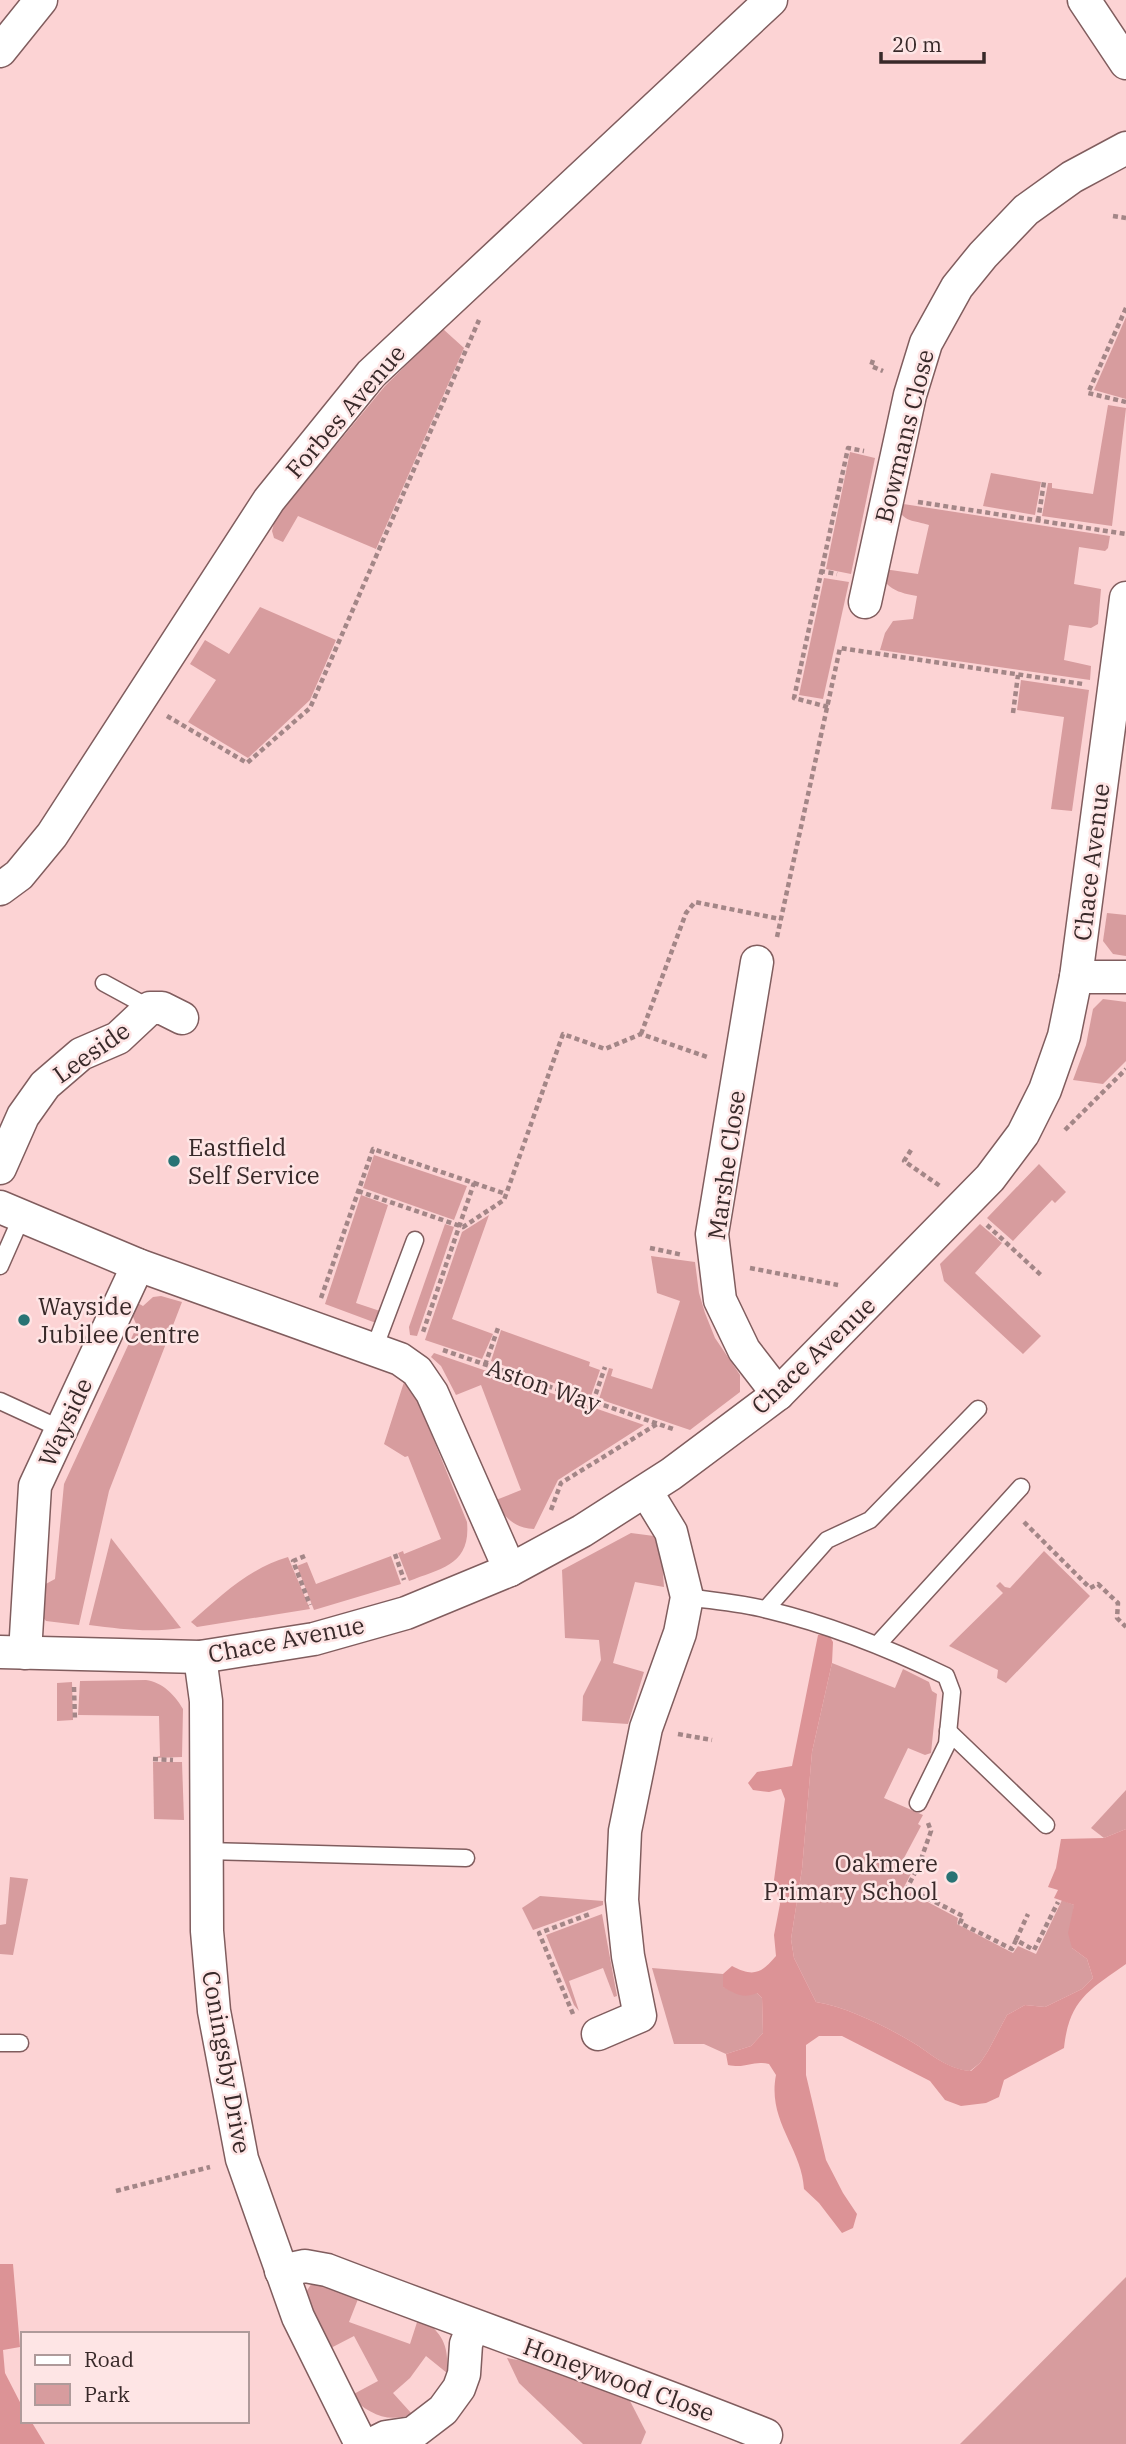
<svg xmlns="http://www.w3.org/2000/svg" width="1126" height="2444" viewBox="0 0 1126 2444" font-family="'IBM Plex Serif',serif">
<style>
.green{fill:#d79c9e}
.forest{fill:#dc9396}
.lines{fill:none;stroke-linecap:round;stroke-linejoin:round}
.service-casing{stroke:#805d5e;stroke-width:19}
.minor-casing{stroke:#805d5e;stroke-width:35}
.path{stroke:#a38687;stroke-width:4.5;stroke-dasharray:5 3.5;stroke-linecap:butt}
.service{stroke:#fff;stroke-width:16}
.minor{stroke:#fff;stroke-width:32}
.poi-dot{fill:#287374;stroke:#fee5e5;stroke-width:2.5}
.labels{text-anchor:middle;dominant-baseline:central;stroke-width:5;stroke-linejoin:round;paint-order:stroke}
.street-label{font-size:24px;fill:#382929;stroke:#fee5e5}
.poi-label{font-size:24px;fill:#382929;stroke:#fee5e5;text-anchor:start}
</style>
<rect width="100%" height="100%" fill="#fcd3d4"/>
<g class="green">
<polygon points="1126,317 1126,399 1094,390"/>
<polygon points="443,329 464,348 376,549 298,516 283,542 274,538 272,531 275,519 385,386"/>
<polygon points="1108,405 1126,408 1112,526 1042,516 1048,483 1052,483 1052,488 1093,494"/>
<polygon points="850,452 875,458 851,574 826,569"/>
<polygon points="991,473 1041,482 1035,515 983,506"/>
<path d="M 897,503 L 1110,536 L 1108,548 L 1105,551 L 1079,547 L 1074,584 L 1101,589 L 1098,624 L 1091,628 L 1069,625 L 1064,660 L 1091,666 L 1090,680 L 880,650 L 885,633 L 893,621 L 913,619 L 917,596 C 902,593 894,592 883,580 L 884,569 L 918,574 L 929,525 C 913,520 900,522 897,503 Z"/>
<polygon points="824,578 849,582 823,699 799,695"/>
<polygon points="260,607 336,640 310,700 248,758 188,722 216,680 190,664 205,640 229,654"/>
<polygon points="1021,680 1089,690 1072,811 1051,809 1064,717 1017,710"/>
<polygon points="1107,913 1126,915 1126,956 1113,954 1103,941"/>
<polygon points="1103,999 1126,1002 1126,1061 1103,1084 1073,1080 1086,1045 1093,1009"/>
<polygon points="374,1155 467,1186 454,1220 363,1188"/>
<polygon points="1039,1164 1066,1192 1055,1203 1052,1200 1013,1241 987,1218"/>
<polygon points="361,1195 388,1205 356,1303 383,1312 376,1323 325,1304"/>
<polygon points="489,1215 452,1319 493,1334 482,1359 425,1340 462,1232"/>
<polygon points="445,1224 454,1227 417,1336 410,1335 409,1327"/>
<polygon points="980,1224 1002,1243 975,1273 1041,1336 1023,1354 944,1281 940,1264"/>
<polygon points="651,1256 695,1262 699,1293 705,1313 715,1338 740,1375 740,1392 690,1430 599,1399 609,1368 613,1369 611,1376 652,1389 680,1301 657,1293"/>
<polygon points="161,1296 182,1302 109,1491 79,1625 46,1621 41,1615 42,1586 55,1579 64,1484 137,1326 130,1310 134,1301 143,1306 153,1297"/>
<polygon points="501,1330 590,1362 589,1366 600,1370 591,1396 491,1361"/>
<path d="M 434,1353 L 644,1425 L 558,1480 L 534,1529 C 514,1528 503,1517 496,1500 L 521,1490 L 481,1385 L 456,1395 L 441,1366 L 431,1357 Z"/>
<path d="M 405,1379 L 411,1384 L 467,1522 C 471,1565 441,1568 409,1581 L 398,1553 L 403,1551 L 404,1554 L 441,1539 L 408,1456 L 405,1457 L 384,1444 Z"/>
<polygon points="631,1533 654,1536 662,1561 664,1587 635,1582 613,1663 644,1672 628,1724 582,1721 583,1696 601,1660 599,1640 565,1638 562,1570"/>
<path d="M 111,1538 L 181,1628 C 150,1633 121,1629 89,1625 Z"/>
<polygon points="1044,1551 1090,1596 1006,1683 997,1678 998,1670 949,1646 1003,1593 996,1586 1000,1582 1005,1587 1010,1588"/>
<polygon points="391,1556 401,1584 314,1610 297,1566 307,1562 316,1584"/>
<path d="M 288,1557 L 310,1609 L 197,1627 L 191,1622 C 222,1595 248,1569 288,1557 Z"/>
<path d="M 832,1663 L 895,1688 L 903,1669 L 929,1682 L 932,1691 L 937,1694 L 931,1753 L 925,1755 L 908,1748 L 884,1798 L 923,1815 L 918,1824 L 921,1826 L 904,1858 L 916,1864 L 903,1889 L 958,1918 L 957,1924 L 1013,1953 L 1018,1946 L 1036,1954 L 1062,1900 L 1074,1905 L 1072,1948 L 1087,1959 L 1093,1978 L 1082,1989 L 1045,2007 L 1025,2005 L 1007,2015 L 988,2051 L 980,2063 L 970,2071 C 946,2069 932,2054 912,2042 C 885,2026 847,2007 816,2002 L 794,1958 L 791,1939 L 802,1869 L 812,1752 Z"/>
<path d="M 146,1680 C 162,1682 175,1695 183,1709 L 182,1757 L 153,1758 L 160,1756 L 159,1716 L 78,1715 L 80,1681 Z"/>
<polygon points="72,1682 73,1720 57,1721 57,1683"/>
<polygon points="153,1762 182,1762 184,1820 154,1819"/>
<polygon points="1126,1790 1126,1829 1104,1838 1091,1828"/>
<polygon points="10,1877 28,1879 13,1955 0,1954 0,1925 6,1924"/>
<polygon points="540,1896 603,1901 603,1905 533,1930 522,1908"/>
<polygon points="602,1914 617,1996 614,1997 603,1968 569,1981 579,2011 574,2005 546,1935"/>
<polygon points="652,1968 723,1974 723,1987 757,1993 762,1998 763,2033 751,2046 726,2054 704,2044 674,2044"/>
<polygon points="1126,2277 1126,2444 960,2444 983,2421"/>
<path d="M 319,2281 L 360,2294 L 349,2322 L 410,2344 L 419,2316 C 442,2333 449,2344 447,2373 L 426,2356 L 410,2378 L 393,2393 L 412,2414 C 387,2424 368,2413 350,2396 L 378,2381 L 354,2336 L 327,2350 L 304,2295 L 312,2283 Z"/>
<polygon points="507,2358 547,2365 630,2401 646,2432 641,2444 583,2444 519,2383"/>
</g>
<g class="forest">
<path d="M 818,1635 L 829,1635 L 833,1642 L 832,1663 L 812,1752 L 802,1869 L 791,1939 L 794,1958 L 816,2002 C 847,2007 885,2026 912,2042 C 932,2054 946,2069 971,2071 L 980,2063 L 988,2051 L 1007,2015 L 1025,2005 L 1045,2007 L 1082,1989 L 1093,1978 L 1087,1959 L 1072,1948 L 1068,1933 L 1074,1905 L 1054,1898 L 1058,1890 L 1048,1887 L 1056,1868 L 1061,1839 L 1104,1838 L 1126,1829 L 1126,1964 C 1089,1990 1069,2000 1064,2048 L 1004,2080 L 999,2097 L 986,2103 L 961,2106 L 945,2100 L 930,2081 L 842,2036 L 819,2036 L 806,2045 L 806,2075 L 826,2160 L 843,2193 L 857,2214 L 853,2228 L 842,2233 L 819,2203 L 804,2189 C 802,2148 767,2121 776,2075 L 769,2064 C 752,2060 747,2069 728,2065 L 726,2054 L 751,2046 L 763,2033 L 762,1998 L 757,1993 C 743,1999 736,1994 723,1987 L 723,1974 L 732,1966 C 753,1977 761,1974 776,1956 L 774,1935 L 780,1904 L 774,1880 L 785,1799 L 781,1789 L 769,1792 L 753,1790 L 748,1783 L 757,1772 L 792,1766 Z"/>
<polygon points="0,2264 13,2264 20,2347 3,2350 5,2373 23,2408 23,2421 31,2421 45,2444 0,2444"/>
</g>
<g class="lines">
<defs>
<g id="service">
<polyline points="104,983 150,1008"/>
<polyline points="0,1266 22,1216"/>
<polyline points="374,1349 415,1240"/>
<polyline points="0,1401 61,1429"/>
<path d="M 687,1597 C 714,1601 742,1603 768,1610 C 831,1625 888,1648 946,1676 L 952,1692 L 947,1744 L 918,1803"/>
<polyline points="766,1609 827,1540 870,1520 978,1409"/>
<polyline points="878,1644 1021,1487"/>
<polyline points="948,1731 1046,1825"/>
<polyline points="205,1851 466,1858"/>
<polyline points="0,2043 20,2043"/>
</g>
<g id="minor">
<polyline points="1084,0 1126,63"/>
<polyline points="0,51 41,0"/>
<polyline points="865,602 910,395 926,343 957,287 983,255 1026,210 1072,177 1126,148"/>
<polyline points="0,889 19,875 52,835 269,500 371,374 771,0"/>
<polyline points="757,962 712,1234 720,1300 744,1350 778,1394"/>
<polyline points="1076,977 1126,977"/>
<polyline points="0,1168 23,1116 45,1085 81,1054 118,1038 150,1008 162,1008 182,1018"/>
<polyline points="0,1207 138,1265 400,1359 417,1371 432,1393 510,1570"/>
<polyline points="0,1652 200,1657 314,1639 406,1613 510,1570 582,1531 671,1474 778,1394 990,1178 1023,1134 1045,1090 1064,1036 1076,977 1126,598"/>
<polyline points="25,1653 35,1486 138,1265"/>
<polyline points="200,1657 206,1701 207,1931 214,2011 242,2159 298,2317 361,2444"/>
<polyline points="598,2034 640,2016 628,1956 622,1900 625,1831 646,1728 680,1633 687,1597 671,1532 646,1491"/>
<path d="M 281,2271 L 305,2266 L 327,2270 C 473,2326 621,2377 766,2435"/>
<polyline points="372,2444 386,2437 413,2433 443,2410 459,2388 464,2374 466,2344 473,2326"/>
</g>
</defs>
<use href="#service" class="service-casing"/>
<use href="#minor" class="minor-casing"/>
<g class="path">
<polyline points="1113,216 1126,218"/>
<polyline points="1126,308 1088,393 1126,402"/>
<polyline points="873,360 871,366 883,371"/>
<polyline points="918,502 1126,534"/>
<polyline points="1038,521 1044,482"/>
<polyline points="820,571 837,574"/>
<polyline points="828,707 794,698 848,448 864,451"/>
<polyline points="1013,713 1018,675"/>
<polyline points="167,716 247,763 310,708 479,320"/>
<polyline points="777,937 840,648 1083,684"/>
<polyline points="641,1034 686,913 695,902 780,919"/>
<polyline points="1065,1130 1126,1069"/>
<polyline points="911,1150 904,1161 940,1186"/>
<polyline points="474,1183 506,1194"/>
<polyline points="358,1191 463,1227 504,1200 563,1034 605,1049 641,1034 710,1058"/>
<polyline points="987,1225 1043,1277"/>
<polyline points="650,1248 683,1255"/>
<polyline points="750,1268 838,1285"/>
<polyline points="321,1298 373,1149 474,1183 422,1335"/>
<polyline points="443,1350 676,1430"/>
<polyline points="485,1365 498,1328"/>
<polyline points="593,1402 605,1367"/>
<polyline points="551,1510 561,1483 657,1424"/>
<polyline points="1024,1522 1090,1588 1098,1584 1118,1603 1117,1618 1126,1627"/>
<polyline points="395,1554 404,1580"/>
<polyline points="305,1556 293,1561 310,1605"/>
<polyline points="74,1687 75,1721"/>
<polyline points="678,1734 712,1740"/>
<polyline points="153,1759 173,1760"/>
<polyline points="928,1823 931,1831 919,1865 907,1888 963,1916 960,1923 1012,1949 1016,1940 1034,1950 1058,1902"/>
<polyline points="1016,1940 1028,1914"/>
<polyline points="573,2014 539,1933 590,1914"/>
<polyline points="116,2191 210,2167"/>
</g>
<use href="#service" class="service"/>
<use href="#minor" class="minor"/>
</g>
<g class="poi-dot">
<circle cx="174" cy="1161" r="7"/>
<circle cx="24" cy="1320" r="7"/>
<circle cx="952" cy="1877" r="7"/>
</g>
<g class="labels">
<g class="street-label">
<text transform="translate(345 411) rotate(-49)">Forbes Avenue</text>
<text transform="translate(904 436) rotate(-76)">Bowmans Close</text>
<text transform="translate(1091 862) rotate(-83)">Chace Avenue</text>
<text transform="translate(91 1052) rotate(-35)">Leeside</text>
<text transform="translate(726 1165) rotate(-82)">Marshe Close</text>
<text transform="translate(813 1355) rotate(-43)">Chace Avenue</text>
<text transform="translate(544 1385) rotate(19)">Aston Way</text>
<text transform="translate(65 1422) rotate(-65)">Wayside</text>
<text transform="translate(286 1639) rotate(-11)">Chace Avenue</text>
<text transform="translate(227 2062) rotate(80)">Coningsby Drive</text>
<text transform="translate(619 2379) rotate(20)">Honeywood Close</text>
</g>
<g class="poi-label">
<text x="188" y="1147">Eastfield<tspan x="188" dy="28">Self Service</tspan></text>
<text x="38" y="1306">Wayside<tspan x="38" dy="28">Jubilee Centre</tspan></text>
<text x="938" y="1863" text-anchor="end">Oakmere<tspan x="938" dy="28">Primary School</tspan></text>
</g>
</g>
<rect x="21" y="2332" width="228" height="91" fill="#fee5e5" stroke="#af9a9a" stroke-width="2"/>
<rect x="35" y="2355" width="35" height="10" fill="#ffffff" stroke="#af9a9a" stroke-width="2"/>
<text x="84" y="2367" font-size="21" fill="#382929">Road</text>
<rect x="35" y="2384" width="35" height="21" fill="#d79c9e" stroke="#af9a9a" stroke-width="2"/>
<text x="84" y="2402" font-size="21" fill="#382929">Park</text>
<path d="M881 52v10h103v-10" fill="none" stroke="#382929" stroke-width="3.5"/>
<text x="892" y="52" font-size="21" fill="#382929" stroke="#fee5e5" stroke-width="5" paint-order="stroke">20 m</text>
</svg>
